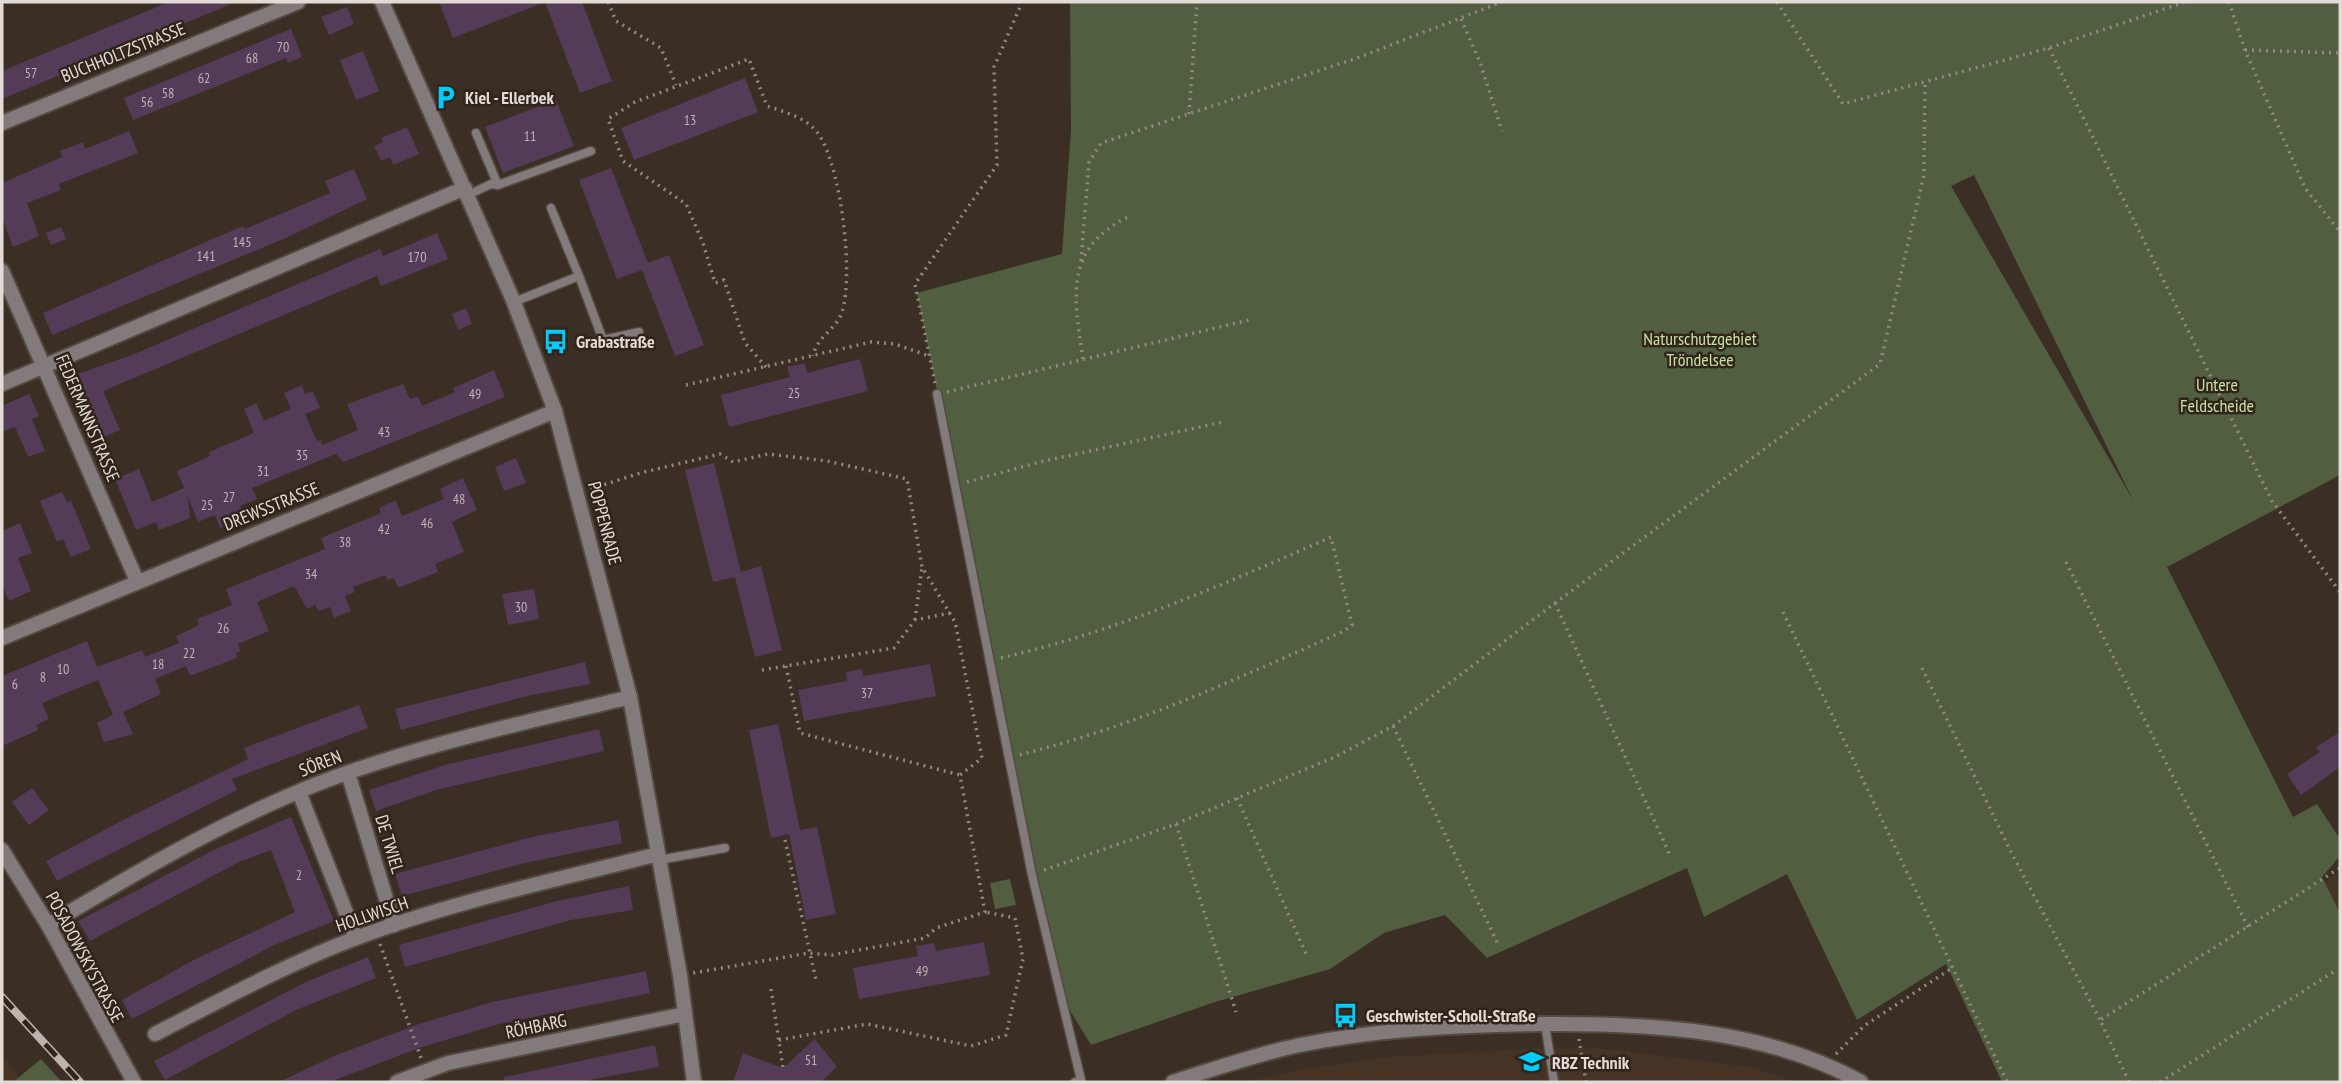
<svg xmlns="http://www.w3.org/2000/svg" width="2342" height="1084" viewBox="0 0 2342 1084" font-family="'PT Sans Narrow',sans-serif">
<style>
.built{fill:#453326}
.green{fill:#515e3f;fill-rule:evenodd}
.building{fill:#543b58}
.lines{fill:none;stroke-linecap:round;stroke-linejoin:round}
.lane-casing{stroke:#554a41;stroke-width:11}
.street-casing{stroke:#554a41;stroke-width:18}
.path{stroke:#938982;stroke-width:3.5;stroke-dasharray:2 5;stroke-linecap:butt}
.lane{stroke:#837a7b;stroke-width:8}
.street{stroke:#837a7b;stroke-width:14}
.rail-casing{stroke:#bdb4ad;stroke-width:8}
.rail{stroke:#30241b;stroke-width:5;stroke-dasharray:16;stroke-linecap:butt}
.labels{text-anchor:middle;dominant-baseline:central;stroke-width:5;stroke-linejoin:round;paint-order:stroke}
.number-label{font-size:14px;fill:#bfb3b6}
.street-label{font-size:18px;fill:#e3dbd5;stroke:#30241b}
.poi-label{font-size:18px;font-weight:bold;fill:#e3dbd5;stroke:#30241b;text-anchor:start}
.park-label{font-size:18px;fill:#c6e0a2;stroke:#30241b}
</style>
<rect width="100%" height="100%" fill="#3a2e25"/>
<g class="built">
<polygon points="2340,872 2340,913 2324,882"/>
<polygon points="1548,1048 1597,1048 1751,1067 1795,1082 1248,1082 1292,1071 1385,1057"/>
<polygon points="2,1055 19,1078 13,1082 2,1082"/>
</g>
<g class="green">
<path d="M 1070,2 L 2340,2 L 2340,475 L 2167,567 L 2293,817 L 2317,804 L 2340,839 L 2340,856 L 2322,877 L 2340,913 L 2340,1082 L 2002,1082 L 1946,964 L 1857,1020 L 1787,874 L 1704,917 L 1687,868 L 1487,958 L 1445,915 L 1384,933 L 1330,969 L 1215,1002 L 1091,1045 L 1061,996 L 917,293 L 1062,254 L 1071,130 ZM 1974,175 L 2133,500 L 1951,186 Z"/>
<polygon points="1010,879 1016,905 995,909 990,883"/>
<polygon points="41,1059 62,1082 13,1082"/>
</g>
<g class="building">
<polygon points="169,2 236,2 2,99 2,71"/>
<polygon points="439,2 543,2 543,3 453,38"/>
<polygon points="545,2 582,2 612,81 580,93"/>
<polygon points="347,7 354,24 329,35 321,17"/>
<polygon points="291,29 302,57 288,63 286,58 133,120 124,98"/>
<polygon points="363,51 379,91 356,100 340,60"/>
<polygon points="745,78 758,112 634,160 621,128"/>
<polygon points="556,100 574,146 503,173 485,127"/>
<polygon points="407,127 419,154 393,165 390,157 381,161 374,146 383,142 381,138"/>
<polygon points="129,131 138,153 59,184 61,190 27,203 39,236 13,247 2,217 2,183 62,157 60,151 83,142 85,149"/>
<polygon points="611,168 648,263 669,255 704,345 675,356 642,270 617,279 579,180"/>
<polygon points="354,169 367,199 286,238 52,335 43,313 208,241 243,226 245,229 330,193 325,181"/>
<polygon points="61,227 66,239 51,245 46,233"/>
<polygon points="437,233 448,259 381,286 377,276 103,391 120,430 99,439 69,377 132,355 380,249 383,256"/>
<polygon points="466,308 472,324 458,330 452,314"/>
<polygon points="860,359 868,391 729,427 721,395 790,377 787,367 805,363 807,373"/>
<polygon points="494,370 505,397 344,462 336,454 252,488 257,499 240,506 245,517 220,528 215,515 198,522 188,497 190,518 159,530 156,522 136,530 115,479 139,469 152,502 184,488 177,471 210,456 209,452 254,433 244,409 256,403 264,421 291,409 284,393 302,385 305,394 313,391 320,408 305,414 317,441 321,440 322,445 358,430 347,404 403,384 410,399 418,396 422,406 455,392 453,388"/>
<polygon points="29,394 39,416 32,419 45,451 28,457 15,427 2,432 2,406"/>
<polygon points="516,458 526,483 504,491 495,467"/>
<polygon points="714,463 741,572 761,566 782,650 755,657 735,577 713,582 685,470"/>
<polygon points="463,478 477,510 452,522 464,552 435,564 438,572 398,588 394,578 387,580 385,575 353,587 355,592 345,596 351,611 334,618 330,607 319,611 315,605 307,609 294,586 257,602 269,631 238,644 241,651 236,653 237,658 190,676 186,666 155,679 161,694 123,712 133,734 104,742 97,723 113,715 98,680 42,703 49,719 36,725 38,730 2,746 2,676 87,641 97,667 142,650 145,657 179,643 176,636 199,625 197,619 232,605 226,589 325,549 321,538 381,513 379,508 387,504 396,501 402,516 444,499 440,489"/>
<polygon points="62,492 67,502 71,501 91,549 71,557 63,539 57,542 40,501"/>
<polygon points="20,523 32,553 18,558 31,591 9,601 2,585 2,531"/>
<polygon points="534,589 539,619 508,625 502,594"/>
<polygon points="585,662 590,684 527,696 401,730 395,709"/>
<polygon points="930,664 936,696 804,721 798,690 847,681 846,672 862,669 863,676"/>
<polygon points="359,705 368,728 232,779 237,790 57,881 46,861 123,820 248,759 244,748"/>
<polygon points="778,724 800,830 817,827 836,914 806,920 789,834 771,838 749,730"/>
<polygon points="599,729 604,751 436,790 376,811 369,790 445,765"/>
<polygon points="2340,732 2340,767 2301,795 2287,774 2320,752 2316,747"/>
<polygon points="32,788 49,810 29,825 12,802"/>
<polygon points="291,817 334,921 274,945 132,1019 122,1000 192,961 295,912 271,850 239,862 90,941 78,921 216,849"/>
<polygon points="618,820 622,843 525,863 402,896 395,874 536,836"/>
<polygon points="629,886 633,910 571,920 405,967 399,945 557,901"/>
<polygon points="984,942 990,975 859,999 853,968 918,956 916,946 934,943 936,951"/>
<polygon points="368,957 376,978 296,1010 165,1080 154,1061 308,981"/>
<polygon points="646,971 650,993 499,1024 416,1049 330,1082 279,1082 334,1056 416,1025 492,1002"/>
<polygon points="815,1039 837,1067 821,1082 733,1082 743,1053 783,1068"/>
<polygon points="655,1045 659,1067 578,1082 504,1082 504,1077"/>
</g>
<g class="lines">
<defs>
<g id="lane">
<polyline points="476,133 498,185"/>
<polyline points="468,195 491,184 498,185 591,151"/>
<polyline points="579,276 603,340 639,332"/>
<polyline points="514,302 579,276 551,208"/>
<polyline points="937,394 1032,875 1081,1080 1075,1082"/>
<polyline points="659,860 725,848"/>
<polyline points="1545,1024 1554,1082"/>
</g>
<g id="street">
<polyline points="382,2 513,300 555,411 630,697 680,975 694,1082"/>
<polyline points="2,123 298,2"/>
<polyline points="2,271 137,581"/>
<polyline points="2,384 465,188"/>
<polyline points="2,638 555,411"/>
<polyline points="348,773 394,925"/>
<polyline points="299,792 356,938"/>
<polyline points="2,850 48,925 134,1082"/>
<path d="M 48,925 C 135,873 222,822 317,784 C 417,745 525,723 630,697"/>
<path d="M 155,1034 C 221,1000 287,964 356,938 C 454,901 557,880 658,854"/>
<polyline points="397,1082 448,1063 685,1014"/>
<path d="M 1173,1082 C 1214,1069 1257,1054 1300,1045 C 1380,1029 1460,1025 1542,1024 C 1650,1023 1765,1029 1861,1082"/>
</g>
</defs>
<use href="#lane" class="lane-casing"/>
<use href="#street" class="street-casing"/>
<g class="path">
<polyline points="608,2 616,21 661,48 676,85"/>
<polyline points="1777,2 1843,104 2049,48 2185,2"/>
<polyline points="2229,2 2245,50 2305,188 2340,232"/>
<polyline points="1461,19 1480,62 1502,131"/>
<polyline points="2049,48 2272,501 2340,592"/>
<polyline points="2245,50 2340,53"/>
<polyline points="1189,114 1197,2"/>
<polyline points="1081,261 1089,162 1101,143 1357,58 1502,2"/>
<path d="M 1083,359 C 1074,298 1063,249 1128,217"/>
<path d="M 766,367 L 745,343 L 724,280 L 715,283 L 703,243 L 686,204 L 623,161 L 608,119 L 635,102 L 749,59 L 767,106 C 787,113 810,118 821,138 C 841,172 854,274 842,312 C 837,329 817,336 813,356"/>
<polyline points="935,383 915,284 997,165 994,67 1020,7 1019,2"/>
<polyline points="686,385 871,342 895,344 929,356"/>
<polyline points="947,392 1249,320"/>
<polyline points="967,482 1040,462 1223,422"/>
<polyline points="591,489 640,473 720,454 733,462 768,454 827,461 907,479 922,567 955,622 982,758 960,775 985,912 936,928 925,938 832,955 809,953 693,973"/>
<polyline points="2066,562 2249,929"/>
<polyline points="1555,603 1670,855"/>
<polyline points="1783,612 2007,1082"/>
<polyline points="915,620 922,567"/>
<path d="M 1001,658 C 1117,631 1223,585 1331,537 L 1352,625 L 1344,631 C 1239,678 1131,728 1018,755"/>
<polyline points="786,666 800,733 960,775"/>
<polyline points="1922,668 2013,856 2100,1020"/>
<polyline points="762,670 894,648 915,620 950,613"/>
<polyline points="1393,726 1498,944"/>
<polyline points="1237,798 1307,956"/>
<polyline points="1176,824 1236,1012"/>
<polyline points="785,840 816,980"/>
<polyline points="1044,870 1176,824 1337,756 1393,726 1555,603 1880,364 1924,175 1925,83"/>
<polyline points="380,944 421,1058"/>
<polyline points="771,989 783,1068"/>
<polyline points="1579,1039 1586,1082"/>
<polyline points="779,1040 867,1024 971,1046 1006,1035 1023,959 1015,918 985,912"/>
<polyline points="1836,1054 1864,1026 1952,968"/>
<polyline points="2129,1082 2100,1020 2340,868"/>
<polyline points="2160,1082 2335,971"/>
</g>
<use href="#lane" class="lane"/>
<use href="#street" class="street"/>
<defs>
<polyline id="rail" points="2,997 80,1082"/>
</defs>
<use href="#rail" class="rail-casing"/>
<use href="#rail" class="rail"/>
</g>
<defs>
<symbol id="parking-bare" viewBox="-9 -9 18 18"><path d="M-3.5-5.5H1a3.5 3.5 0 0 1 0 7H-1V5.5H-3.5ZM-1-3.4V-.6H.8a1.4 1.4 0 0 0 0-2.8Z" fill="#05cbf9" stroke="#30241b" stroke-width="2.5" paint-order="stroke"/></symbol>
<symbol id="bus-bare" viewBox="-9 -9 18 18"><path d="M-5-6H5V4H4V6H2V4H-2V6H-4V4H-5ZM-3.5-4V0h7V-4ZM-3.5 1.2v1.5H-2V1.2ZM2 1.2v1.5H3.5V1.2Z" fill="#05cbf9" stroke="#30241b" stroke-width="2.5" paint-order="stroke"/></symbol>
<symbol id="school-bare" viewBox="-9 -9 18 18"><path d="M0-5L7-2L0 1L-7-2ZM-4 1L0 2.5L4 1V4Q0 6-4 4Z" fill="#05cbf9" stroke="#30241b" stroke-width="2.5" paint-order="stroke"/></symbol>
</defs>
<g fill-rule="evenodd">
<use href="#parking-bare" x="428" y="80" width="35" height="35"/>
<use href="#bus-bare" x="538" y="324" width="35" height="35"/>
<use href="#bus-bare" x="1328" y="998" width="35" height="35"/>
<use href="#school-bare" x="1514" y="1044" width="35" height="35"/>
</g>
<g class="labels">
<g class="number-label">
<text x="283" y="47">70</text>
<text x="252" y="58">68</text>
<text x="31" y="73">57</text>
<text x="204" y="78">62</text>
<text x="168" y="93">58</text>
<text x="147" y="102">56</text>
<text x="690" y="120">13</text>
<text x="530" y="136">11</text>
<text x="242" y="242">145</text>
<text x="206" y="256">141</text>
<text x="417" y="257">170</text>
<text x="794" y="393">25</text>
<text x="475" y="394">49</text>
<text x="384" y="432">43</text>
<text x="302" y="455">35</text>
<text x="263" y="471">31</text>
<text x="229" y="497">27</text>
<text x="459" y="499">48</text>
<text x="207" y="505">25</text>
<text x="427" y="523">46</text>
<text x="384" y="529">42</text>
<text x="345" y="542">38</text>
<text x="311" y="574">34</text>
<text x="521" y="607">30</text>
<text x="223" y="628">26</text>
<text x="189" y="653">22</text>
<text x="158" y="664">18</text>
<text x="63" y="669">10</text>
<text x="43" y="677">8</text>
<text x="15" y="684">6</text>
<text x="867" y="693">37</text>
<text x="299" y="875">2</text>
<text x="922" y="971">49</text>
<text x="811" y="1060">51</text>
</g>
<g class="street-label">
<text transform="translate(123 52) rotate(-22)">BUCHHOLTZSTRASSE</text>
<text transform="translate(88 418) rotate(67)">FEDERMANNSTRASSE</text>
<text transform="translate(271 506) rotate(-22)">DREWSSTRASSE</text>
<text transform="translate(605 523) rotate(75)">POPPENRADE</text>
<text transform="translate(320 763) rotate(-21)">SÖREN</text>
<text transform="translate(390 844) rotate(73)">DE TWIEL</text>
<text transform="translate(372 914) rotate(-19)">HOLLWISCH</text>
<text transform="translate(85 957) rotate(62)">POSADOWSKYSTRASSE</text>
<text transform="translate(536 1026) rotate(-12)">RÖHBARG</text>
</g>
<g class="poi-label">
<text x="465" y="97">Kiel - Ellerbek</text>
<text x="576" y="341">Grabastraße</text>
<text x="1366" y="1015">Geschwister-Scholl-Straße</text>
<text x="1552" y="1062">RBZ Technik</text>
</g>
<g class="park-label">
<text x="1700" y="338">Naturschutzgebiet<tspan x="1700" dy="21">Tröndelsee</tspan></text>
<text x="2217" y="384">Untere<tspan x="2217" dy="21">Feldscheide</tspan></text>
</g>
</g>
<rect width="2342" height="1084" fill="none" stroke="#e3dbd5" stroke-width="7"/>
</svg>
